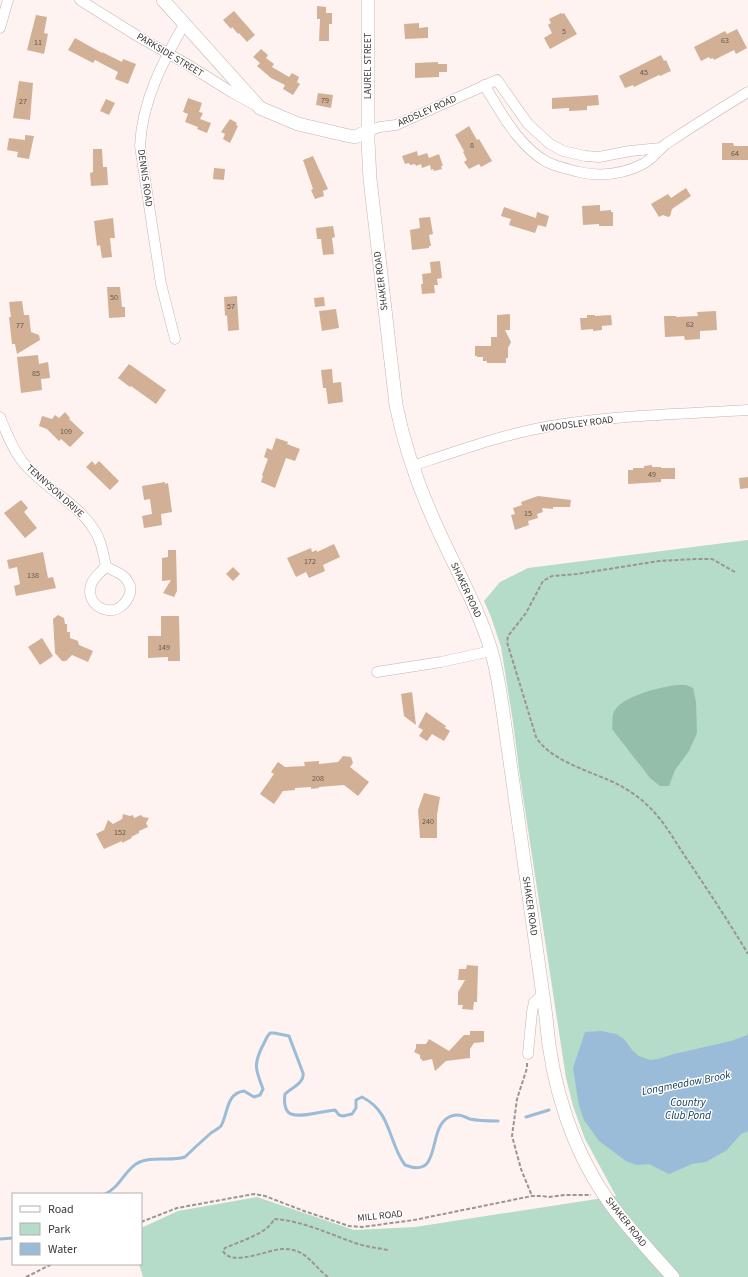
<svg xmlns="http://www.w3.org/2000/svg" width="748" height="1277" viewBox="0 0 748 1277" font-family="'Source Sans 3',sans-serif">
<style>
.green{fill:#b5dcc9}
.forest{fill:#94beaa}
.water{fill:#9abcd8}
.lines{fill:none;stroke-linecap:round;stroke-linejoin:round}
.stream{stroke:#9abcd8;stroke-width:3}
.building{fill:#d1b095}
.minor-casing{stroke:#c1b5b1;stroke-width:11}
.major-casing{stroke:#c1b5b1;stroke-width:14}
.path{stroke:#9c9492;stroke-width:2;stroke-dasharray:4 2;stroke-linecap:butt}
.minor{stroke:#fff;stroke-width:10}
.major{stroke:#fff;stroke-width:13}
.labels{text-anchor:middle;dominant-baseline:central;stroke-width:3;stroke-linejoin:round;paint-order:stroke}
.number-label{font-size:8px;fill:#63574e}
.street-label{font-size:10px;fill:#3e3937;stroke:#fff}
.water-label{font-size:11px;font-style:italic;fill:#0b3551;stroke:#fff}
</style>
<rect width="100%" height="100%" fill="#fef3f0"/>
<polygon class="green" points="748,540 748,1277 143,1277 139,1264 141,1264 141,1228 178,1211 257,1197 354,1230 415,1227 616,1196 585,1139 573,1106 566,1078 520,777 513,722 501,647 491,617 484,601 500,582 528,568"/>
<path class="forest" d="M 677,685 L 686,685 L 693,688 L 696,702 L 697,733 L 689,751 L 675,770 L 669,786 L 660,786 L 650,778 L 612,729 C 613,724 612,718 613,714 C 619,696 661,687 677,685 Z"/>
<polygon class="water" points="601,1031 616,1034 624,1039 633,1051 639,1056 650,1060 658,1059 674,1054 731,1041 745,1036 748,1034 748,1131 741,1134 727,1150 706,1162 692,1164 669,1174 649,1164 636,1165 626,1161 599,1141 584,1120 579,1106 573,1068 585,1032"/>
<g class="lines">
<g class="stream">
<polyline points="526,1117 549,1110"/>
<path d="M 105,1194 C 120,1187 123,1173 136,1164 C 150,1155 170,1162 185,1157 C 193,1149 202,1141 211,1133 C 214,1131 218,1129 221,1126 C 228,1114 226,1093 244,1091 L 254,1097 L 260,1095 L 263,1089 C 256,1070 253,1066 262,1047 C 265,1042 266,1037 270,1033 L 274,1033 L 289,1036 L 303,1073 C 305,1083 291,1088 285,1094 C 284,1100 284,1111 291,1114 C 301,1118 324,1111 335,1110 L 339,1115 L 343,1116 L 352,1114 L 356,1108 L 356,1100 L 362,1097 C 392,1112 388,1142 405,1165 C 443,1180 426,1129 449,1117 C 457,1113 463,1116 470,1119 C 479,1121 489,1121 498,1121"/>
<polyline points="0,1239 13,1238"/>
</g>
</g>
<g class="building">
<polygon points="317,6 326,7 326,13 332,13 332,24 329,24 329,41 319,41 320,19 317,19"/>
<polygon points="234,11 255,35 247,42 239,33 238,34 232,27 231,29 223,20"/>
<polygon points="561,13 562,14 564,13 577,34 550,49 544,38 552,33 548,25 551,23 549,19"/>
<polygon points="36,15 47,17 44,33 48,34 44,54 27,50"/>
<polygon points="419,23 419,28 428,27 428,38 405,39 404,24"/>
<polygon points="737,29 747,48 736,54 734,50 714,60 713,58 710,59 709,57 701,61 694,47 725,31 727,34"/>
<polygon points="75,38 102,53 102,52 122,62 123,59 136,64 128,84 115,79 118,72 95,60 93,63 68,50"/>
<polygon points="261,49 268,55 266,58 274,64 272,67 289,77 292,73 299,77 297,82 300,84 293,95 283,89 285,85 271,78 257,66 260,63 253,57"/>
<polygon points="661,55 664,61 666,60 671,71 660,76 659,75 634,87 633,85 625,88 619,76"/>
<polygon points="438,62 438,64 447,64 447,72 439,72 439,77 415,78 415,63"/>
<polygon points="19,81 33,83 30,120 13,118"/>
<polygon points="318,93 333,95 331,108 316,105"/>
<polygon points="598,95 599,105 587,106 587,110 569,111 569,108 552,109 552,98"/>
<polygon points="188,98 202,103 199,112 203,113 200,119 211,123 207,133 197,129 198,127 185,122 188,114 183,112"/>
<polygon points="106,99 115,103 109,115 100,111"/>
<polygon points="230,119 237,123 236,125 238,126 230,143 223,139 225,134 221,132"/>
<polygon points="469,126 477,140 479,139 492,161 481,167 479,164 469,169 464,162 467,160 463,152 464,151 455,135"/>
<polygon points="25,135 34,136 29,159 17,157 18,152 7,150 9,138 25,140"/>
<polygon points="722,143 733,143 734,146 748,146 748,160 722,160"/>
<polygon points="93,149 102,149 103,167 107,167 108,185 91,186 90,173 93,172"/>
<polygon points="417,151 418,156 427,153 429,158 439,154 443,166 441,166 442,169 434,171 433,169 431,170 430,165 422,168 421,164 416,166 415,164 410,165 409,163 405,164 402,156"/>
<polygon points="313,156 328,189 323,191 324,196 315,199 311,190 313,189 303,160"/>
<polygon points="214,168 225,169 224,180 213,179"/>
<polygon points="686,188 691,196 672,209 670,216 668,217 663,215 659,217 651,204 668,194 671,198"/>
<polygon points="600,205 600,211 611,210 611,212 613,212 613,226 599,226 599,224 583,225 582,206"/>
<polygon points="504,207 536,218 537,212 549,216 546,227 538,225 535,233 509,225 511,219 501,216"/>
<polygon points="430,217 433,234 429,235 431,246 429,246 429,248 412,250 410,230 420,228 419,218"/>
<polygon points="113,218 115,238 110,238 112,257 102,258 100,245 97,246 94,221"/>
<polygon points="333,226 335,237 332,238 334,254 323,255 321,239 317,239 316,228"/>
<polygon points="440,261 442,278 437,279 438,285 434,285 435,293 422,294 421,284 423,284 422,274 431,273 430,262"/>
<polygon points="107,287 120,287 122,307 125,307 125,317 109,318"/>
<polygon points="237,296 239,330 228,331 227,315 225,316 224,297"/>
<polygon points="324,297 325,306 315,307 314,298"/>
<polygon points="22,301 24,315 29,315 31,332 39,335 40,340 17,354 15,344 12,344 9,317 11,317 9,302"/>
<polygon points="336,309 339,328 322,331 319,311"/>
<polygon points="716,311 717,330 700,331 700,339 685,340 684,336 665,337 664,316 676,316 676,317 698,316 697,312"/>
<polygon points="510,314 510,330 505,330 511,342 508,348 508,358 506,358 506,363 487,363 487,361 483,361 483,357 477,357 477,356 475,356 475,346 491,346 491,337 497,337 497,315"/>
<polygon points="587,315 595,315 595,316 611,315 612,325 602,326 602,330 593,331 593,329 581,330 580,318 587,318"/>
<polygon points="38,355 39,364 48,362 50,378 41,379 42,390 21,393 17,357"/>
<polygon points="129,364 166,390 156,404 131,386 130,387 118,378"/>
<polygon points="332,369 333,383 341,382 343,402 328,404 326,388 323,388 321,370"/>
<polygon points="65,412 70,418 69,419 84,433 70,447 61,439 59,441 47,429 39,426 42,416 52,419 55,415 59,418"/>
<polygon points="276,438 288,442 287,444 300,449 295,461 286,458 275,488 261,482 263,476 262,475 268,459 264,457 267,448 272,450"/>
<polygon points="92,461 95,465 99,461 119,481 110,490 86,467"/>
<polygon points="652,465 652,467 661,467 661,468 675,468 675,479 661,479 661,482 628,484 628,470 633,470 633,468 644,468 644,466"/>
<polygon points="748,477 748,488 740,489 739,478"/>
<polygon points="165,482 165,484 168,483 172,512 161,514 162,525 144,528 142,516 152,514 150,499 144,500 142,486"/>
<polygon points="538,496 571,500 570,507 553,507 553,509 542,508 543,512 537,514 538,518 528,521 529,525 515,530 511,515 515,514 513,508 522,505 521,502"/>
<polygon points="21,500 28,508 24,512 37,528 25,538 4,513"/>
<polygon points="334,544 340,557 323,565 325,571 309,578 306,572 296,577 287,558 311,548 312,552 317,550 317,552"/>
<polygon points="168,550 176,550 177,591 174,597 163,593 171,580 162,581 162,558 168,557"/>
<polygon points="43,552 48,578 53,577 56,588 16,596 14,586 20,584 17,567 9,569 7,560"/>
<polygon points="233,567 240,574 233,581 226,574"/>
<polygon points="58,615 64,618 65,624 67,624 67,632 70,632 70,638 78,641 79,645 93,651 88,662 72,655 66,661 62,661 55,653 53,619"/>
<polygon points="161,616 179,616 180,661 168,661 168,657 148,658 148,636 161,636"/>
<polygon points="42,638 53,656 40,665 28,647"/>
<polygon points="412,692 416,725 404,716 401,694"/>
<polygon points="426,712 446,726 445,728 450,731 444,741 432,734 427,741 419,736 423,730 418,727"/>
<polygon points="343,756 351,757 353,763 350,767 369,782 358,796 344,785 319,787 319,788 311,789 311,787 295,788 295,790 283,791 274,804 260,794 274,774 271,772 278,762 285,767 305,766 304,762 319,761 319,764 338,762"/>
<polygon points="424,793 440,797 437,815 437,838 420,838 418,810"/>
<polygon points="123,814 130,816 133,815 134,818 141,815 143,817 149,818 146,823 148,827 139,831 139,833 131,837 132,838 122,843 122,841 104,849 96,834 104,830 108,820 113,824 122,819"/>
<polygon points="467,965 478,966 477,1002 474,1002 473,1010 462,1009 463,1005 458,1005 458,992 465,980 458,980 459,969 466,969"/>
<polygon points="470,1031 484,1031 484,1042 474,1043 470,1049 470,1058 446,1061 435,1071 432,1059 423,1061 420,1058 420,1055 414,1052 416,1048 416,1044 426,1044 429,1039 449,1051 464,1035 470,1035"/>
</g>
<g class="lines">
<defs>
<g id="minor">
<polyline points="80,0 139,37 185,63 233,93 255,105"/>
<polyline points="0,28 8,0"/>
<path d="M 484,85 C 501,112 518,146 547,162 C 557,167 568,169 579,172 C 601,177 623,174 643,164 C 653,159 658,150 666,144 C 693,126 720,109 748,92"/>
<polyline points="368,131 380,127 396,125 497,80 528,124 550,144 563,151 585,156 599,157 630,151 661,148"/>
<path d="M 175,339 L 161,284 L 140,146 C 142,101 163,61 185,23"/>
<path d="M 0,417 C 6,432 12,448 22,461 C 42,487 75,501 93,528 C 101,539 103,553 106,566"/>
<path d="M 412,466 C 457,451 504,434 551,426 C 616,415 683,414 748,410"/>
<path d="M 106,566 C 113,572 123,572 128,582 C 131,586 131,591 129,596 C 117,623 84,607 91,585 C 94,576 101,573 106,566 Z"/>
<polyline points="377,672 441,662 491,651"/>
<polyline points="528,1054 532,1012 534,1002 543,995"/>
</g>
<g id="major">
<polyline points="163,0 260,108 298,124 345,135 355,137 368,131"/>
<path d="M 368,0 L 368,141 L 370,179 L 396,405 C 405,450 421,494 441,536 C 458,573 479,610 491,650 C 497,670 500,691 503,712 L 546,1017 C 551,1085 573,1155 615,1210 C 633,1233 653,1255 673,1277"/>
</g>
</defs>
<use href="#minor" class="minor-casing"/>
<use href="#major" class="major-casing"/>
<g class="path">
<path d="M 735,572 L 712,559 L 695,559 L 659,561 L 577,574 L 552,576 L 543,581 L 526,613 L 508,636 L 507,642 L 536,737 C 551,762 594,772 619,785 C 628,790 638,796 646,804 C 664,820 675,842 689,862 C 709,892 729,922 748,954"/>
<polyline points="527,1063 527,1068 517,1099 512,1136 521,1169 532,1196"/>
<polyline points="141,1222 177,1208 254,1194 265,1196 304,1211 349,1226 362,1227 414,1220 532,1196 542,1196 548,1197 565,1195 591,1195"/>
<polyline points="26,1277 52,1264"/>
<path d="M 328,1277 C 312,1265 306,1248 282,1249 C 267,1250 231,1267 223,1251 L 225,1248 C 238,1242 269,1233 274,1219 C 304,1221 329,1234 358,1244 C 368,1247 378,1248 388,1250"/>
</g>
<use href="#minor" class="minor"/>
<use href="#major" class="major"/>
</g>
<g class="labels">
<g class="number-label">
<text x="564" y="31">5</text>
<text x="725" y="40">63</text>
<text x="38" y="42">11</text>
<text x="644" y="72">45</text>
<text x="325" y="100">79</text>
<text x="23" y="101">27</text>
<text x="472" y="145">8</text>
<text x="735" y="153">64</text>
<text x="114" y="297">50</text>
<text x="231" y="306">57</text>
<text x="690" y="324">62</text>
<text x="20" y="325">77</text>
<text x="36" y="373">85</text>
<text x="66" y="431">109</text>
<text x="652" y="474">49</text>
<text x="528" y="513">15</text>
<text x="310" y="561">172</text>
<text x="33" y="575">138</text>
<text x="164" y="647">149</text>
<text x="318" y="778">208</text>
<text x="428" y="821">240</text>
<text x="120" y="832">152</text>
</g>
<g class="street-label">
<text transform="translate(170 55) rotate(31)">PARKSIDE STREET</text>
<text transform="translate(368 66) rotate(-90)">LAUREL STREET</text>
<text transform="translate(427 111) rotate(-24)">ARDSLEY ROAD</text>
<text transform="translate(145 178) rotate(82)">DENNIS ROAD</text>
<text transform="translate(381 281) rotate(-97)">SHAKER ROAD</text>
<text transform="translate(577 424) rotate(-7)">WOODSLEY ROAD</text>
<text transform="translate(55 491) rotate(42)">TENNYSON DRIVE</text>
<text transform="translate(466 590) rotate(65)">SHAKER ROAD</text>
<text transform="translate(530 906) rotate(82)">SHAKER ROAD</text>
<text transform="translate(380 1216) rotate(-6)">MILL ROAD</text>
<text transform="translate(626 1222) rotate(52)">SHAKER ROAD</text>
</g>
<g class="water-label">
<text transform="translate(686 1083) rotate(-11)">Longmeadow Brook</text>
<text x="688" y="1102">Country<tspan x="688" dy="13">Club Pond</tspan></text>
</g>
</g>
<rect x="12" y="1193" width="130" height="72" fill="#ffffff" stroke="#b2b0af"/>
<rect x="20" y="1206" width="20" height="6" fill="#ffffff" stroke="#b2b0af"/>
<text x="48" y="1213" font-size="12" fill="#3e3937">Road</text>
<rect x="20" y="1223" width="20" height="12" fill="#b5dcc9" stroke="#b2b0af"/>
<text x="48" y="1233" font-size="12" fill="#3e3937">Park</text>
<rect x="20" y="1243" width="20" height="12" fill="#9abcd8" stroke="#b2b0af"/>
<text x="48" y="1253" font-size="12" fill="#3e3937">Water</text>
</svg>
